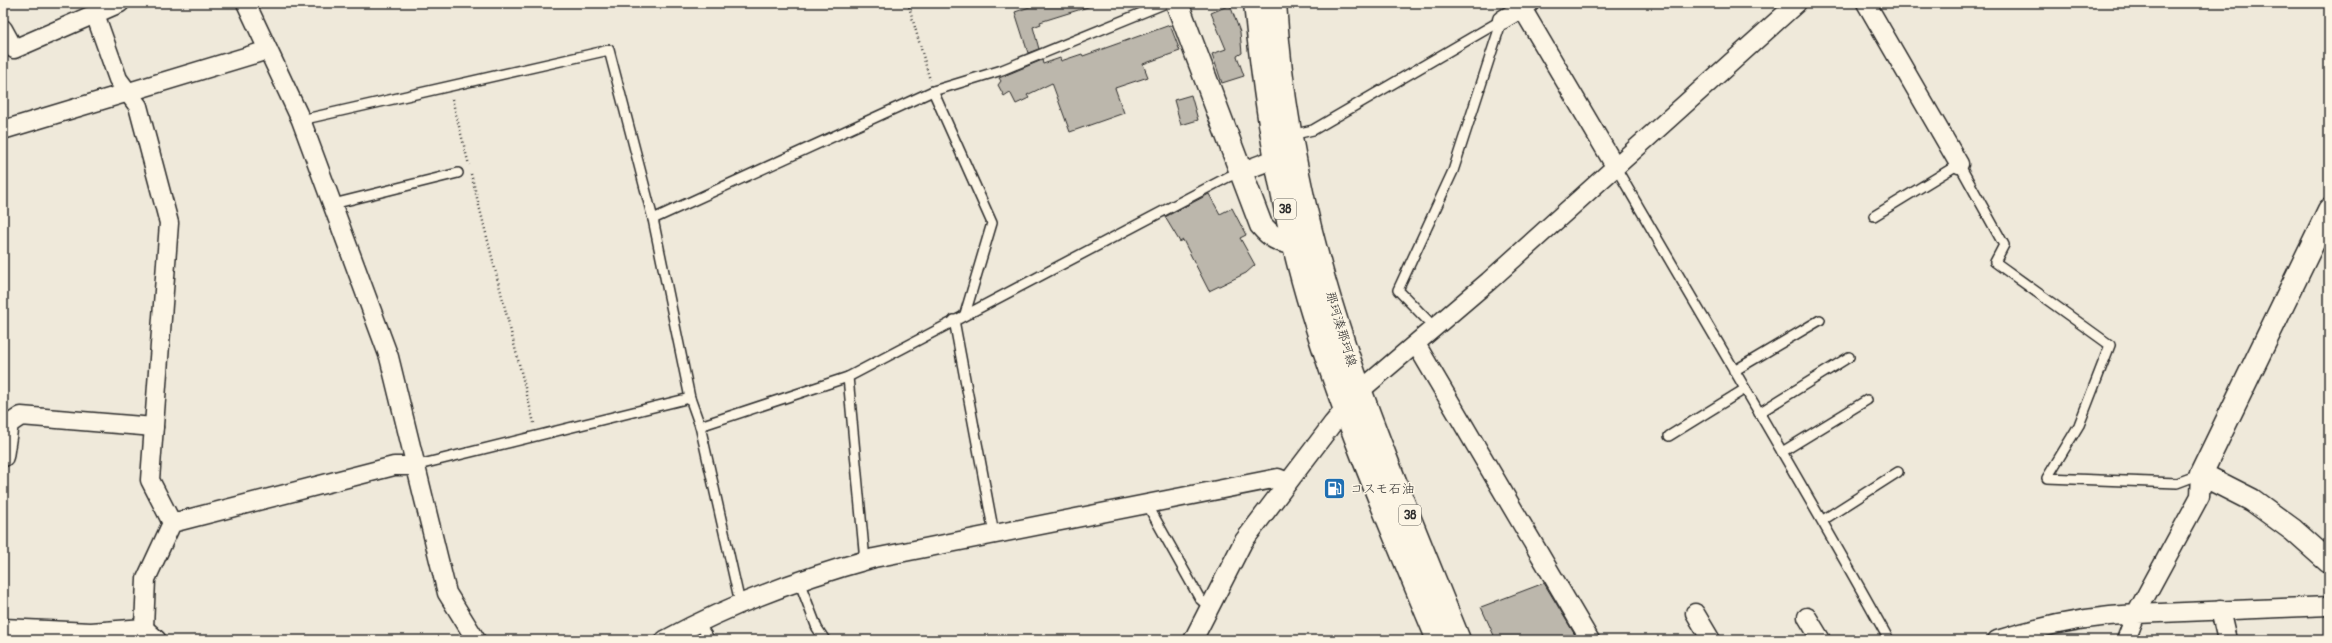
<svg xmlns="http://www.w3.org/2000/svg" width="2332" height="643" viewBox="0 0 2332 643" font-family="Pangolin,'Klee One',sans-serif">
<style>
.building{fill:#bcb7ac;stroke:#2b2b2b}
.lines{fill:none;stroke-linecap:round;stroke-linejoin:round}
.lane-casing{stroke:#2b2b2b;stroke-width:12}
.street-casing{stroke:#2b2b2b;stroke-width:21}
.secondary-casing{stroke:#2b2b2b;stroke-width:25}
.primary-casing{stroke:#2b2b2b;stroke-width:25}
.path{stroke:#2b2b2b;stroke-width:2.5;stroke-dasharray:1 3;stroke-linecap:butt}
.lane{stroke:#fcf5e5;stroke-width:9}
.street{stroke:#fcf5e5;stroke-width:18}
.secondary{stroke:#fcf5e5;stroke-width:22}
.primary{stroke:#fcf5e5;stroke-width:22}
.labels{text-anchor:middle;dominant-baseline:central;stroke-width:3;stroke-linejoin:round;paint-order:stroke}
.shield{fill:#fcf5e5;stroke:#6a6863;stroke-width:1}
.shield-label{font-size:12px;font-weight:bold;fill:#2b2b2b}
.street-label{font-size:13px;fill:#2b2b2b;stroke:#fcf5e5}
.poi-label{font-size:13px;fill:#2b2b2b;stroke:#fcf5e5;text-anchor:start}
</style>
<rect width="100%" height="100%" fill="#efe9da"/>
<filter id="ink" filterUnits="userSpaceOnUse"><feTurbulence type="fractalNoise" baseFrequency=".025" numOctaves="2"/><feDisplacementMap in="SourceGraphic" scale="8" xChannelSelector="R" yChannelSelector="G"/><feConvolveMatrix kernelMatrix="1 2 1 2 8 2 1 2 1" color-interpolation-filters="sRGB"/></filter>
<g filter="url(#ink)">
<g class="building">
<polygon points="1041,3 1090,3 1091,6 1040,22 1041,24 1033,27 1039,49 1028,53 1015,12"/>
<polygon points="1230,5 1240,32 1242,53 1237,56 1244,76 1222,83 1212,54 1226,49 1211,13"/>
<polygon points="1170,25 1180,51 1143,64 1148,77 1115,88 1124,113 1070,132 1052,83 1027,95 1029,98 1016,104 1010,92 1004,96 998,85 1001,81 999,78 1042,60 1043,64 1060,58 1061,61 1082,54 1083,56"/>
<polygon points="1191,95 1198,120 1181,125 1174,100"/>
<polygon points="1209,194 1220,214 1232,208 1246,235 1240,238 1255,265 1246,273 1209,291 1183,240 1180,242 1165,217"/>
<polygon points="1544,583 1578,640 1496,640 1481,607"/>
</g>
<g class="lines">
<defs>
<g id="lane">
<polyline points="933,91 992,223 965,314"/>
<polyline points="301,120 609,50 653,219 690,398 700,426 740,603"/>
<polyline points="1291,135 1313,130 1502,20"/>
<path d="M 1615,166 C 1706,324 1801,480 1889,640"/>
<polyline points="333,204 458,173"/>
<polyline points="1874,216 1959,164 2004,245 1995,262 2110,345 2079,425 2047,478 2177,483 2201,474"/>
<polyline points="653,219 933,91 1002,70 1166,3"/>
<polyline points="954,320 994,534"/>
<polyline points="1435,328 1398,290 1453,171 1502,20"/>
<polyline points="1734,371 1820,320"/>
<polyline points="848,377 865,561"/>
<polyline points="1759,413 1849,357"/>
<polyline points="700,426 848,377 1228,177 1240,172"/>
<polyline points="1669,436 1745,389"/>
<polyline points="1782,452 1867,400"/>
<polyline points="414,466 690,398"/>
<polyline points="1147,504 1200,599 1209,607"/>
<polyline points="1823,520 1898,472"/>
<polyline points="799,581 817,628 825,640"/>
<polyline points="698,622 710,640"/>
</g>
<g id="street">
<polyline points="246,3 301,120 389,357 447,593 476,640"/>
<polyline points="1519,3 1615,166"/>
<polyline points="1866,3 1959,164"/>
<polyline points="95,14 118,79 138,106 169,223 150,480 172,523"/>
<polyline points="1502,20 1530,3"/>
<polyline points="3,29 14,49 120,3"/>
<polyline points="3,130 268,50"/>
<polyline points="1240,172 1275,159"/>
<polyline points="1416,344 1590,640"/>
<polyline points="4,457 9,424 21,416 154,427"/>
<polyline points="2220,610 2227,640"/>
<polyline points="1695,613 1711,640"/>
<polyline points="1807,617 1821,640"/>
<polyline points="3,628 91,632 144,628 157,640"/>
<polyline points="144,628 146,579 172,523 394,466 414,466"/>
<path d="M 665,640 C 731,604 801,578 874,558 L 1278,478 L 1288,482"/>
<polyline points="1193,640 1243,542 1333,423 1361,390 1489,281 1797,3"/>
<path d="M 1997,640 C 2041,626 2090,616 2136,614 L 2200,496 L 2201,474"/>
<polyline points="2126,640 2136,614 2329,606"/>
</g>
<g id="secondary">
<path d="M 1177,3 L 1261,225 C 1271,237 1278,241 1293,243"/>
<polyline points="2329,210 2201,474 2252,500 2293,530 2329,562"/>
</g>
<g id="primary">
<path d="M 1255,3 C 1265,107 1281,212 1312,312 C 1346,424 1393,532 1438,640"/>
<path d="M 1275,3 C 1282,119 1308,237 1345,347 C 1379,446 1420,543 1459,640"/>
</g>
</defs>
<use href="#lane" class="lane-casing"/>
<use href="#street" class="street-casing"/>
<use href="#secondary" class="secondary-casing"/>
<use href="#primary" class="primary-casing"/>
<g class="path">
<polyline points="908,3 930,80"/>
<polyline points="452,99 469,165"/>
<polyline points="471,174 534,423"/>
</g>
<use href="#lane" class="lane"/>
<use href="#street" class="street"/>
<use href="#secondary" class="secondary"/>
<use href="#primary" class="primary"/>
</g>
</g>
<defs>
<symbol id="fuel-square" viewBox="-11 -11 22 22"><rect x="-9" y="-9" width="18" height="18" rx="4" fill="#1f6fb2" stroke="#fcf5e5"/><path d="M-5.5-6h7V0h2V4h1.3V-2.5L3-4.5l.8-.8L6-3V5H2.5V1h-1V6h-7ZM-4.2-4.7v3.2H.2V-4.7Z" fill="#fff"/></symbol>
</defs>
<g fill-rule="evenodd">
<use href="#fuel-square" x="1322" y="476" width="25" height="25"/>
</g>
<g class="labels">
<g class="shield">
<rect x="1274" y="199" width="22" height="20" rx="3"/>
<rect x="1399" y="505" width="22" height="20" rx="3"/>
</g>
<g class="shield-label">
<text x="1285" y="209">38</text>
<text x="1410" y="515">38</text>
</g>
<g class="street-label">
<text transform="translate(1341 329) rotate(73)">那珂湊那珂線</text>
</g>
<g class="poi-label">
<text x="1350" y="489">コスモ石油</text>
</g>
</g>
<rect width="2332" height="643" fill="none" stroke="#fcf5e5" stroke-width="16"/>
<rect x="8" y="8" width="2316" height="627" fill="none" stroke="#2b2b2b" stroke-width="1.5" filter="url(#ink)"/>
</svg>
